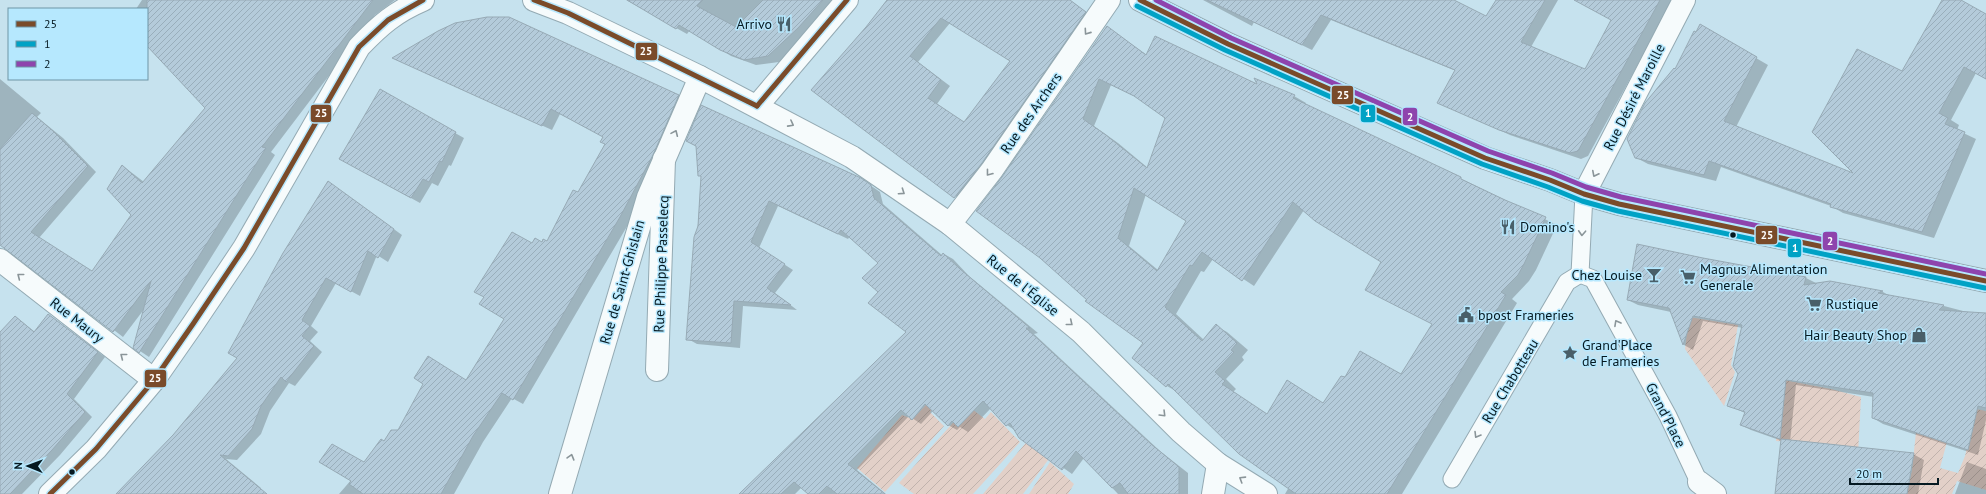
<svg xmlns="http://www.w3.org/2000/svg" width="1986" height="494" viewBox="0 0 1986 494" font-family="'PT Sans',sans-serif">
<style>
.garden{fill:url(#garden-furrows)}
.shadow{fill:#0003;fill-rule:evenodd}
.building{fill:url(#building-hatch);stroke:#97aab5;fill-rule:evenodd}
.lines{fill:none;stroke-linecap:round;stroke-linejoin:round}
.service-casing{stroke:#94aab3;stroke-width:19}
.pedestrian-casing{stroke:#94aab3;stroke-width:24}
.minor-casing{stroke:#94aab3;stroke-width:24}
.secondary-casing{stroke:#94aab3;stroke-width:24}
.service{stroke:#f6fbfc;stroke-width:17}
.pedestrian{stroke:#f6fbfc;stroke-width:22}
.minor{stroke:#f6fbfc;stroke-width:22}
.secondary{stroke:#f6fbfc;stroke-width:22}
.bus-1-casing{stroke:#b6e8fe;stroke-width:8}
.bus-2-casing{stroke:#b6e8fe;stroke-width:8}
.bus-3-casing{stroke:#b6e8fe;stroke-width:8}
.bus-1{stroke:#7a4b2a;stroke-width:5}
.bus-2{stroke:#00a2c5;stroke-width:5}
.bus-3{stroke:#8e44ad;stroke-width:5}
.oneway{stroke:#8a9599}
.bus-dot{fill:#051921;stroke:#b6e8fe;stroke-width:1.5}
.labels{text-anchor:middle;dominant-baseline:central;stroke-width:3;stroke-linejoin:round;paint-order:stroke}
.poi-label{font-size:14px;fill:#051921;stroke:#b6e8fe;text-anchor:start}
.street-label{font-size:14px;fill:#051921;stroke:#b6e8fe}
.line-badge{stroke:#b6e8fe;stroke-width:1.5}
.badge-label{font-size:11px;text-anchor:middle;font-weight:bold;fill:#fff}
</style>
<defs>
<pattern id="garden-furrows" width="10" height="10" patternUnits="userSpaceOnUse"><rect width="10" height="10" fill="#e2d0c8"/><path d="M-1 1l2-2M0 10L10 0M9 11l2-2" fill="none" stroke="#c0b2ac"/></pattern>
<pattern id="building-hatch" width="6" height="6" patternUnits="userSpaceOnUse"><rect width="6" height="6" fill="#b4cbda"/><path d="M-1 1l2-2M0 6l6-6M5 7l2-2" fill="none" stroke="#99aebb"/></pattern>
</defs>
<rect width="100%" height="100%" fill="#c6e2ee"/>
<g class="garden">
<polygon points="1689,317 1738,325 1731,365 1735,372 1724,406 1685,349"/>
<polygon points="1784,380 1831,389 1861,397 1856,494 1824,494 1829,444 1776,441"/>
<polygon points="948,381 954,388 930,412 944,426 885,492 857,468 902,415 913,419"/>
<polygon points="968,406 985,419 991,412 1020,442 973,494 914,494 899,483"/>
<polygon points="1976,409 1986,411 1986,490 1957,481 1952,494 1907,494 1912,470 1916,432 1948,438 1940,468 1958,473 1965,456"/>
<polygon points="1029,439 1054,452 1023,494 983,494"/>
<polygon points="1050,462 1074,484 1068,494 1029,494"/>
</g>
<g class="shadow">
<polygon points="142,0 395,0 375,15 271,152 275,155 149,357 134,347 145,308 123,337 2,244 0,245 0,79 41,113 37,117 63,138 96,172 39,238 93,272 132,215 123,166 144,182 206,108 147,44 147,9 136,9"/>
<polygon points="626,0 838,0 809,34 779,62 756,65 731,56 690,30 687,34"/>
<path d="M 889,0 L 1070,0 L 1094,18 L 964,202 L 813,90 ZM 950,23 L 1011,60 L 965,123 L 937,104 L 950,86 L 918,62 Z"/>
<polygon points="1203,0 1452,0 1488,19 1516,0 1558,0 1531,47 1586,70 1612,20 1597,0 1673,0 1588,156 1581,159 1510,135 1439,102 1456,71 1331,20 1312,50 1254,22 1252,26"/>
<polygon points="1943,0 1959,0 1986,15 1986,79 1976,73 1951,120 1959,125 1957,130 1976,139 1934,238 1843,213 1831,206 1721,167 1716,181 1648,164 1635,157 1676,70 1701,26 1768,65 1736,127 1857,176 1903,73"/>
<path d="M 1107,27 L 1147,55 L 1294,96 L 1306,103 L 1305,104 L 1557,225 L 1536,270 L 1529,281 L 1512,299 L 1517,303 L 1402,494 L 1285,494 L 1289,487 L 1179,393 L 1167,386 L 1144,342 L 1089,300 L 1003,178 ZM 1111,85 L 1140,99 L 1166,118 L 1148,168 L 1118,143 L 1094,126 ZM 1146,194 L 1188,220 L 1158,270 L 1129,246 ZM 1304,210 L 1383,262 L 1433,324 L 1401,375 L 1345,378 L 1323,404 L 1268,415 L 1233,392 L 1236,389 L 1226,379 L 1244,360 L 1242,357 L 1248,350 L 1227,332 L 1216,326 L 1204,340 L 1176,314 L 1201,271 L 1204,272 L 1213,259 L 1254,286 Z"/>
<polygon points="393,58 678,96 688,101 629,223 523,404 512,398 483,442 454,494 339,494 384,442 466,381 506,319 533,244 547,243 578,193 606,144 604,137 560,114 552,130"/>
<polygon points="380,91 464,138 451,166 449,165 438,186 432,183 420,203 349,164"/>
<polygon points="687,141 870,185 880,192 883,204 943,256 944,254 953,259 969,276 1038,333 1034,334 1160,451 1188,473 1188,494 1118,494 1084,458 1072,474 1020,437 1016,431 1007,425 991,408 968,432 960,427 957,430 948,425 933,411 921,424 909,416 857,470 886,494 810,494 802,487 795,494 741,494 907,332 880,292 880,263 850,236 848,239 778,206 759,248 793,270 775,293 797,310 743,306 740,348 697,344 688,339 702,177 699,175 697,147"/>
<polygon points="337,188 402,235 388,262 377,255 360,296 336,283 311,326 318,332 310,341 322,352 295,386 289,383 270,411 261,434 237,460 226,459 261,488 255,494 118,494 174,436 238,357"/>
<polygon points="1703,259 1806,278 1816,283 1830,282 1883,292 1890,296 1944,306 1986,317 1986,420 1978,455 1883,424 1873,418 1874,397 1796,385 1790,442 1913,454 1924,460 1918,494 1776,494 1782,441 1751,430 1741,425 1745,413 1728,405 1739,374 1743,328 1703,321 1693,350 1684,345 1671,312 1638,305 1628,300"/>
<polygon points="49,315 105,357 74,399 92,417 60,455 22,494 0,494 0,336 16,317 35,332"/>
<polygon points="1967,462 1986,469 1986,494 1955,494"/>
</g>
<g class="building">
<polygon points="147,0 373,0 262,147 266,148 139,353 133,348 151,281 113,332 0,245 0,149 32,113 53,131 88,166 31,232 92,271 131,215 107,189 122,165 142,183 205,108 147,46"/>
<polygon points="627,0 703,0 697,6 736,27 763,0 823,0 798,28 768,56 744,60 720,50 679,25 676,29"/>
<path d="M 887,0 L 1070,0 L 1086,12 L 982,163 L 954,198 L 811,90 L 866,27 ZM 941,18 L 1010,61 L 964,122 L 928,98 L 941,80 L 910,56 Z"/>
<polygon points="1207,0 1454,0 1486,16 1496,0 1545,0 1521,42 1585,69 1611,20 1574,0 1660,0 1578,151 1570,153 1499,130 1437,103 1455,70 1321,15 1302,45"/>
<polygon points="1942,0 1961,0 1986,14 1986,79 1964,67 1939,113 1948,118 1945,124 1965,132 1922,232 1830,207 1831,204 1709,161 1704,175 1635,158 1627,139 1645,103 1674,68 1675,69 1694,31 1696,32 1700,24 1757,57 1724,121 1853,173 1812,132 1857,49 1902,71"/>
<polygon points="487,17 509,17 679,95 653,155 620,217 513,400 502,393 473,436 441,494 363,494 349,484 351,481 319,462 332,444 364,462 381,439 384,441 391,430 398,430 423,384 414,378 428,356 466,380 504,319 479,304 484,297 474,292 512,232 532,243 535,238 542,242 543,239 547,241 573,190 578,192 605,144 600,142 603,137 551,109 542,126 392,58 438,31 455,23"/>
<path d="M 1107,26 L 1146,55 L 1155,36 L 1257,84 L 1254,78 L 1295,95 L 1293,98 L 1461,177 L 1461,179 L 1505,200 L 1546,217 L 1524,264 L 1518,275 L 1501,292 L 1506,295 L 1387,494 L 1296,494 L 1239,454 L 1168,384 L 1166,387 L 1132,358 L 1143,343 L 1085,301 L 1087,300 L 1040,258 L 976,211 L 1002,177 ZM 1099,79 L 1134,96 L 1165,118 L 1147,168 L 1106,135 L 1083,119 ZM 1134,188 L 1186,221 L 1157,271 L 1118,238 ZM 1293,202 L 1315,221 L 1381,262 L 1365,290 L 1432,324 L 1401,374 L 1360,351 L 1345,377 L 1341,376 L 1323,403 L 1287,380 L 1267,414 L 1222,384 L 1225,381 L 1215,372 L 1234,352 L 1231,350 L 1237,343 L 1216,324 L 1202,341 L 1165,307 L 1190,265 L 1192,266 L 1202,252 L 1242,281 Z"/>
<polygon points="380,89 456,132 442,162 440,161 429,182 423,179 411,198 339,159"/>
<polygon points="701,105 861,178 871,185 874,198 941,256 943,253 960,269 1030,328 1026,328 1151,444 1179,467 1179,494 1128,494 1120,483 1112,488 1076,451 1062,470 1019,438 1010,423 1006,426 983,401 958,427 952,421 948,426 925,404 912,420 901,410 848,464 885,494 837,494 827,486 819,494 808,494 794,482 781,494 739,494 906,332 868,303 878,292 862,278 878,263 841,230 838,234 769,201 751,242 785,264 767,288 791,305 734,301 731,343 686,340 694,237 698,226 701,176 698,176 696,146 686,141"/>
<polygon points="328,181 394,229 378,258 368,251 351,292 326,278 302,320 310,326 302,336 314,346 286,382 281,377 261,406 252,429 228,456 220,455 267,494 116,494 173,435 237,358 228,353 283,253"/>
<polygon points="1637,244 1703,258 1806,277 1804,285 1830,281 1883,291 1878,293 1944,305 1939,310 1986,313 1986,408 1978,406 1968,450 1872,418 1873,393 1786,380 1780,439 1740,425 1745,412 1727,406 1738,374 1733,366 1742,325 1693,316 1683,345 1669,308 1627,300"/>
<polygon points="48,314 98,352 67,394 85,412 52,450 10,494 0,494 0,332 15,316 34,332"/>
<polygon points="1781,439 1914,453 1907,494 1775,494"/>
</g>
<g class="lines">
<defs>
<g id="service">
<polyline points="1580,274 1593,279 1668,416 1699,482"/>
<polyline points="1580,274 1584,194"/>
<polyline points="1452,479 1567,282 1580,274"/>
</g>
<polyline id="pedestrian" points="657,370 664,159"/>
<g id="minor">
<polyline points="534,0 568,13 700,77 852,157 950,224 1081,332 1181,432 1218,464 1266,494"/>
<polyline points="757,106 847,0"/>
<polyline points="1584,194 1684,0"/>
<polyline points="950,224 992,170 1109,0"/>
<polyline points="0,260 154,380"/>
<polyline points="1699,482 1715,494"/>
<path d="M 50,494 L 96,449 L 154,380 L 193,324 L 244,248 L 359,47 C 380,25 395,12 423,0"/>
<polyline points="560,494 648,197 700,77"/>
<polyline points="1213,494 1218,464"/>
</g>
<polyline id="secondary" points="1140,0 1228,44 1485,158 1550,180 1584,194 1619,204 1986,281"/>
</defs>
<use href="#service" class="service-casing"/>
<use href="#pedestrian" class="pedestrian-casing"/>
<use href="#minor" class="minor-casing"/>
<use href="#secondary" class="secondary-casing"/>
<use href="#service" class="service"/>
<use href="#pedestrian" class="pedestrian"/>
<use href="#minor" class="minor"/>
<use href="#secondary" class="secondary"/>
<defs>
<g id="bus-1">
<polyline points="534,0 568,13 757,106"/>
<polyline points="1140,0 1228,44 1485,158 1550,180 1584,194 1619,204 1986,281"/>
<polyline points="757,106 847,0"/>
<polyline points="50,494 96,449 154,380 193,324 244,248 359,47 388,20 423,0"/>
</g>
<polyline id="bus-2" points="1137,6 1225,50 1482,164 1548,187 1582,201 1618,211 1985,288"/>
<polyline id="bus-3" points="1156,0 1231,38 1488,151 1552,173 1586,187 1621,197 1986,274"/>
</defs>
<use href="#bus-1" class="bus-1-casing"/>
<use href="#bus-2" class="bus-2-casing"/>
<use href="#bus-3" class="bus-3-casing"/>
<use href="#bus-1" class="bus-1"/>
<use href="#bus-2" class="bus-2"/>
<use href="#bus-3" class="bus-3"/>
</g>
<defs><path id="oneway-chevron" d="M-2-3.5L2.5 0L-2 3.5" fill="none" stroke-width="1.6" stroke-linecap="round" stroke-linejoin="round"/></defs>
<g class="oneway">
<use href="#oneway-chevron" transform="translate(1087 32) rotate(125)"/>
<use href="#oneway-chevron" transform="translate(791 124) rotate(28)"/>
<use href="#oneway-chevron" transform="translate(675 133) rotate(-66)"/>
<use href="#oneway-chevron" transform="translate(989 173) rotate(128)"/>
<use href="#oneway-chevron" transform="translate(1595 174) rotate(117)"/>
<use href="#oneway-chevron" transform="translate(902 192) rotate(34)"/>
<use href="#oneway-chevron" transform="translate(1582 233) rotate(93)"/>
<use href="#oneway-chevron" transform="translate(20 276) rotate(-142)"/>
<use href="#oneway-chevron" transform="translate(1070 323) rotate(39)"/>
<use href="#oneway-chevron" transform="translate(1617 323) rotate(-119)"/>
<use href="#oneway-chevron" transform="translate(123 356) rotate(-142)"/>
<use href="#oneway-chevron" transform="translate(1163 414) rotate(45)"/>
<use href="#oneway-chevron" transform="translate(1477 435) rotate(121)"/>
<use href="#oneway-chevron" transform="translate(571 457) rotate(-74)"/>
<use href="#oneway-chevron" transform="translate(1242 479) rotate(-148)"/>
</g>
<defs>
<symbol id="restaurant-bare" viewBox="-9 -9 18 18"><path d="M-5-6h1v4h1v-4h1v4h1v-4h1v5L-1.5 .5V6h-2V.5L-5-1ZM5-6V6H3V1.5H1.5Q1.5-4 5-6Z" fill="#495f69" stroke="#b6e8fe" stroke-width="2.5" paint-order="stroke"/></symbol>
<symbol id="bar-bare" viewBox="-9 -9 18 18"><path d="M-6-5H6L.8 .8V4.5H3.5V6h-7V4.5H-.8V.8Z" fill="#495f69" stroke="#b6e8fe" stroke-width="2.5" paint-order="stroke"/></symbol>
<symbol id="supermarket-bare" viewBox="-9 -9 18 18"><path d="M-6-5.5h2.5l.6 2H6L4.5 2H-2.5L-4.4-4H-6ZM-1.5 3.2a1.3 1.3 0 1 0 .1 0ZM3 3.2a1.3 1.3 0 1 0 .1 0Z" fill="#495f69" stroke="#b6e8fe" stroke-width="2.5" paint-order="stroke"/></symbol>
<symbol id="civic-bare" viewBox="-9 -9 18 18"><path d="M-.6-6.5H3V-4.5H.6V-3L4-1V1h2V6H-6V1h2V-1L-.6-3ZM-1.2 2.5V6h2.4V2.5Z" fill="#495f69" stroke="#b6e8fe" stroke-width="2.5" paint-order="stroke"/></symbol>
<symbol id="shop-bare" viewBox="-9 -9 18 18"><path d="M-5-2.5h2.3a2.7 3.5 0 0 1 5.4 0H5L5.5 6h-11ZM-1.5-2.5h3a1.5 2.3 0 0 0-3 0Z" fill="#495f69" stroke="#b6e8fe" stroke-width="2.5" paint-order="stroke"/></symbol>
<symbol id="sight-bare" viewBox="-9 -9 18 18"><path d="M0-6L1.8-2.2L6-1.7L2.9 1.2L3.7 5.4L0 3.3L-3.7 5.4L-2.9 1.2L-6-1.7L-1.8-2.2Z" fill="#495f69" stroke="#b6e8fe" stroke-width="2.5" paint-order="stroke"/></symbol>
</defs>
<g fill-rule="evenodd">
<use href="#restaurant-bare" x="773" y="13" width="22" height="22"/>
<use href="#restaurant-bare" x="1497" y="216" width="22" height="22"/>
<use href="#bar-bare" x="1643" y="264" width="22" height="22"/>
<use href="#supermarket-bare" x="1677" y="266" width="22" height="22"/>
<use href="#supermarket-bare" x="1803" y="293" width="22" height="22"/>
<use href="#civic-bare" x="1455" y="304" width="22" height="22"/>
<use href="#shop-bare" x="1908" y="324" width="22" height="22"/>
<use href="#sight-bare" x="1559" y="342" width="22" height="22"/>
</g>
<g class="bus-dot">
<circle cx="1733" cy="235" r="3.5"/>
<circle cx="72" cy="472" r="3.5"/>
</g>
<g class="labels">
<g class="poi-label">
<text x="772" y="24" text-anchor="end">Arrivo</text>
<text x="1520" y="227">Domino's</text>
<text x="1700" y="269">Magnus Alimentation<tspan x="1700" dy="16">Generale</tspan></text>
<text x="1642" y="275" text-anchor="end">Chez Louise</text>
<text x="1826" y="304">Rustique</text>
<text x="1478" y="315">bpost Frameries</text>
<text x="1907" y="335" text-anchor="end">Hair Beauty Shop</text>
<text x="1582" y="345">Grand'Place<tspan x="1582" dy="16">de Frameries</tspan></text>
</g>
<g class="street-label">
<text transform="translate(1634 97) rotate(-63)">Rue Désiré Maroille</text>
<text transform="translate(1031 113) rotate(-55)">Rue des Archers</text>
<text transform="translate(661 264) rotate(-88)">Rue Philippe Passelecq</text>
<text transform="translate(622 282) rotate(-74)">Rue de Saint-Ghislain</text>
<text transform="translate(1023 285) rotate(39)">Rue de l'Église</text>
<text transform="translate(77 320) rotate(38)">Rue Maury</text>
<text transform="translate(1510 381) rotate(-59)">Rue Chabotteau</text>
<text transform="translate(1666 415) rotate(63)">Grand'Place</text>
</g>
</g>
<g class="line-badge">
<rect x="635" y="42" width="23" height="19" rx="4" fill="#7a4b2a"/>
<rect x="1331" y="85" width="23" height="20" rx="4" fill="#7a4b2a"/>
<rect x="1360" y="104" width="16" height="19" rx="4" fill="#00a2c5"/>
<rect x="310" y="104" width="22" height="19" rx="4" fill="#7a4b2a"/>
<rect x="1402" y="107" width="16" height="19" rx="4" fill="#8e44ad"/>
<rect x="1755" y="225" width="23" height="20" rx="4" fill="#7a4b2a"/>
<rect x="1822" y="231" width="16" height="20" rx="4" fill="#8e44ad"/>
<rect x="1787" y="238" width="15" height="20" rx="4" fill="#00a2c5"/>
<rect x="144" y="369" width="23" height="19" rx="4" fill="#7a4b2a"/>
</g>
<g class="badge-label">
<text x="646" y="55">25</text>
<text x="1343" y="99">25</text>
<text x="1368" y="117">1</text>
<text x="321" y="117">25</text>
<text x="1410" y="121">2</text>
<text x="1767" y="239">25</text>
<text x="1830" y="245">2</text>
<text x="1795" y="252">1</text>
<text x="155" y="382">25</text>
</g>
<rect x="8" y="8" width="140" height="72" fill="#b6e8fe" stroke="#6f95a6"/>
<rect x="16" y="21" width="20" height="6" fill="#7a4b2a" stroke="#6f95a6"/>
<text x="44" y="28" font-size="12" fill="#051921">25</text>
<rect x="16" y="41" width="20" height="6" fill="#00a2c5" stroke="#6f95a6"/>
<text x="44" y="48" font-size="12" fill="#051921">1</text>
<rect x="16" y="61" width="20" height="6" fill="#8e44ad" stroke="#6f95a6"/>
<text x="44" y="68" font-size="12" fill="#051921">2</text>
<g transform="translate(28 466) rotate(271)" stroke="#b6e8fe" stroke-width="3" paint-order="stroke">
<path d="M0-3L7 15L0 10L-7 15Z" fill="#051921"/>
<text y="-6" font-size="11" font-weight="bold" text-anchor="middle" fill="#051921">N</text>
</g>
<path d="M1850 478v6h88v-6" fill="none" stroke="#051921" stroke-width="2"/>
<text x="1856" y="478" font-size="12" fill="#051921" stroke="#b6e8fe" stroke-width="3" paint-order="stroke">20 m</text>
</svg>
